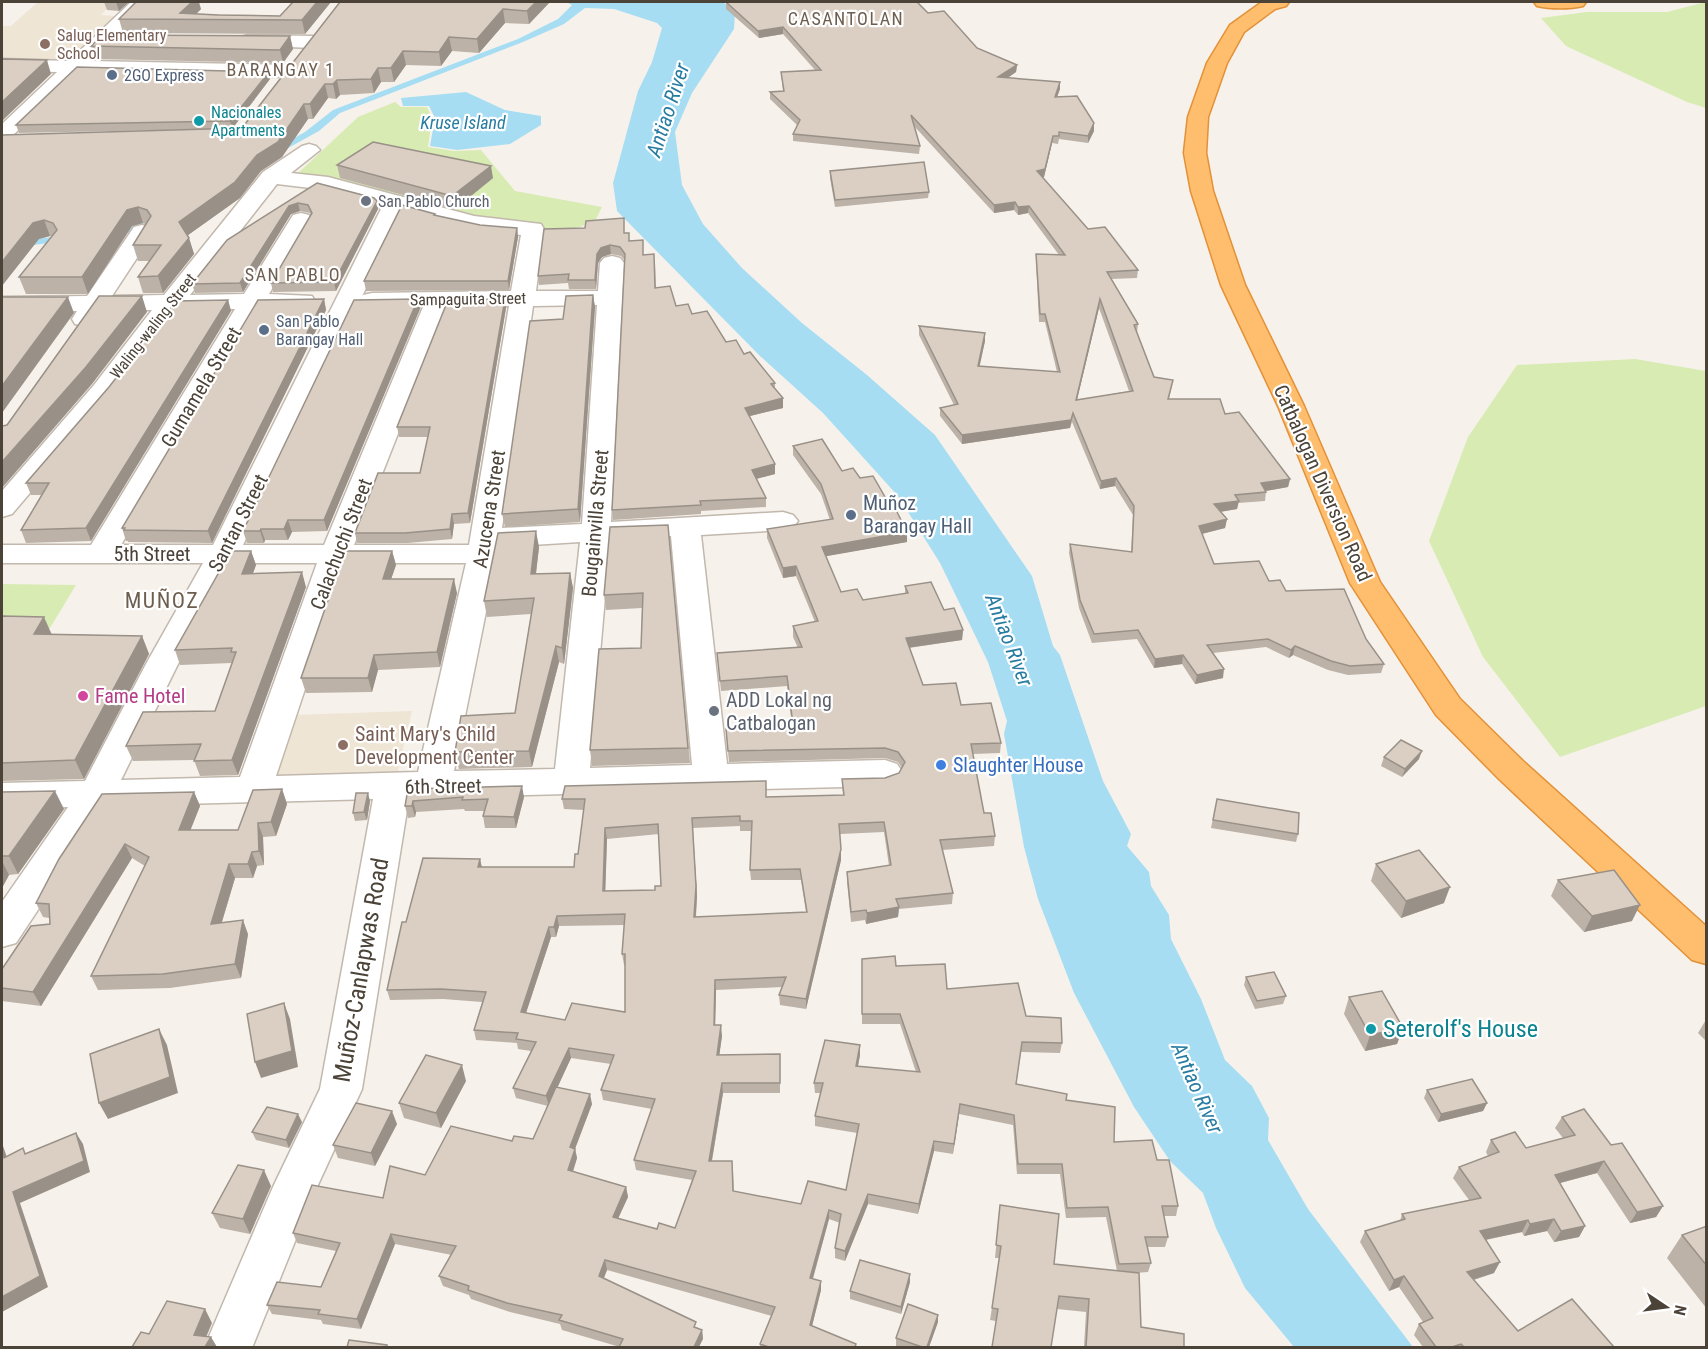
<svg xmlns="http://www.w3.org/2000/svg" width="1708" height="1349" viewBox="0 0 1708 1349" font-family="'Roboto Condensed',sans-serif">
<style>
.education{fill:#efe5d5}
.green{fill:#d8ebb3}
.water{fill:#a7ddf3}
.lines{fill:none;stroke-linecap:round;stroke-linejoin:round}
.minor-casing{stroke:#c2b8ad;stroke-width:3}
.highway-casing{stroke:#e39138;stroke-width:3}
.minor{fill:#fff;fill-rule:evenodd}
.highway{fill:#ffbe6d;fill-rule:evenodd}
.wall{fill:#bcb2a8;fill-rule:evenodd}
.shaded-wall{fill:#999188}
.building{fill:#dbcfc3;stroke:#999188;stroke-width:1.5;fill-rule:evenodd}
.education-dot{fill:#8d6e63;stroke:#fff;stroke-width:2}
.service-dot{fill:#5c6f8a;stroke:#fff;stroke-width:2}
.culture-dot{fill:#0f9aa8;stroke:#fff;stroke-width:2}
.worship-dot{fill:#6b7280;stroke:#fff;stroke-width:2}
.hotel-dot{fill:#d1479c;stroke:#fff;stroke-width:2}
.shop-dot{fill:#3f7fe0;stroke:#fff;stroke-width:2}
.labels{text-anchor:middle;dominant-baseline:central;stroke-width:4.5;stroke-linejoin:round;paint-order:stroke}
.far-education-label{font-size:16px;fill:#785e54;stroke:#fff;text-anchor:start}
.far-service-label{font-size:16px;fill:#4e5e75;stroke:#fff;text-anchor:start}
.far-culture-label{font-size:16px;fill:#0d838f;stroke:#fff;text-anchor:start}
.far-worship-label{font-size:16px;fill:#5b616d;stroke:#fff;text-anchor:start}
.far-street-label{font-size:16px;fill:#4b4238;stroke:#fff}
.far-neighbourhood-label{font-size:18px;letter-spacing:1.5px;fill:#6e5e4f;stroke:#fff}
.far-quarter-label{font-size:18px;letter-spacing:1.5px;fill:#6e5e4f;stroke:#fff}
.far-water-label{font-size:18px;font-style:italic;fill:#287ca2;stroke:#fff}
.street-label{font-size:20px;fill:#4b4238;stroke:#fff}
.service-label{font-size:20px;fill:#4e5e75;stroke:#fff;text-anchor:start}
.hotel-label{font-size:20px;fill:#b23c85;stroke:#fff;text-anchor:start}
.worship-label{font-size:20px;fill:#5b616d;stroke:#fff;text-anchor:start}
.education-label{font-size:20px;fill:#785e54;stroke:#fff;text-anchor:start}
.shop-label{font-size:20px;fill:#366cbe;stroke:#fff;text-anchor:start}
.water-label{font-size:21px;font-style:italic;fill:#287ca2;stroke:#fff}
.quarter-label{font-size:22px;letter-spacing:1.5px;fill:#6e5e4f;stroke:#fff}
.near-street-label{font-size:24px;fill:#4b4238;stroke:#fff}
.near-culture-label{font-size:24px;fill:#0d838f;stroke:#fff;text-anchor:start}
</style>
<rect width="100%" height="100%" fill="#f6f2eb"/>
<g class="education">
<polygon points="38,2 113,2 101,15 115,16 71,62 2,62 2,26 11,26"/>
<polygon points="412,711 397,775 271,780 290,715"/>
</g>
<g class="green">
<polygon points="1706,2 1706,108 1687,102 1566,46 1541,18 1587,12 1667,12"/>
<polygon points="395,102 401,107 427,107 432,118 428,147 454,151 481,150 515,191 602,207 596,219 580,227 557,230 476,220 294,177 358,117"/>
<polygon points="1635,359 1706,371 1706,706 1560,757 1483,657 1429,541 1468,437 1517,365"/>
<polygon points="2,584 76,585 50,628 2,627"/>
</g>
<g class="water">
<polygon points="566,2 723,2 735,12 734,29 692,93 675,132 682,185 703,224 742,268 802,323 867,375 935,435 1032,576 1053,646 1060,655 1103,781 1131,834 1127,846 1149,872 1151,886 1169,915 1171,939 1201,999 1225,1060 1252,1086 1269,1118 1268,1140 1308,1209 1413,1347 1294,1347 1245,1288 1216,1228 1203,1193 1170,1161 1134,1107 1074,993 1038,899 1024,847 1004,734 1007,721 988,662 940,563 898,496 823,413 760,356 617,211 613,183 638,91 652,62 662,28 657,23 614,9 585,8 564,24 523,42 340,113 319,131 135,232 18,247 2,243 78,234 285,143 305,132 333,110 518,39 558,19 572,5"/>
<polygon points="466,92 505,110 541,116 541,125 510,144 457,150 430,146 435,118 429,106 403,106 401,98"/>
</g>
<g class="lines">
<defs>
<g id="minor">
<polygon points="131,2 150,2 90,61 289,65 296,67 299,71 296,75 289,77 79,72 9,139 2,141 2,124 57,72 2,71 2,59 69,61"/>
<polygon points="248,35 312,36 319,38 321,42 319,46 312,48 241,45 239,41 241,37"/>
<path d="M 309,144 L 316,146 L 320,150 L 291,173 L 328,177 L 474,216 L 541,224 L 544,229 L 536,291 L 598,291 L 600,263 L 604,258 L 612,256 L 620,258 L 624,263 L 611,522 L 783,512 L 793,515 L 798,521 L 793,527 L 783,530 L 701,535 L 727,764 L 885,760 L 897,764 L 903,773 L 897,782 L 885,786 L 409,798 L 362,1089 L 317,1187 L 252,1348 L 204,1348 L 273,1187 L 320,1089 L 373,799 L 107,806 L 16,943 L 2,947 L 2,902 L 68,807 L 2,809 L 2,783 L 85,781 L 146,664 L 203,563 L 2,563 L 2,545 L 91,545 L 235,309 L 178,310 L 112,397 L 12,514 L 2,517 L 2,491 L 94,385 L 152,310 L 102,310 L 93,324 L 84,326 L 75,324 L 72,319 L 77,311 L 2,311 L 2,297 L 87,296 L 134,227 L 142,225 L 150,227 L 154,232 L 112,296 L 164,295 L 263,172 L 302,146 ZM 277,184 L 327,190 L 377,204 L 381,209 L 213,545 L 121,545 L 260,309 L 312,306 L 315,301 L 312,296 L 269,294 L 312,220 L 309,215 L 301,213 L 293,215 L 244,294 L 190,295 ZM 403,211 L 473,230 L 521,235 L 511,291 L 372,293 L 363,295 L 360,300 L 363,305 L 372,307 L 423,307 L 324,545 L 243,545 ZM 597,305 L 582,524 L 502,528 L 533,306 ZM 509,306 L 469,545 L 354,545 L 448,307 ZM 671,536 L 692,765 L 590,768 L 610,540 ZM 580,542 L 555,769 L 454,771 L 499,547 ZM 234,563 L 317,563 L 240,777 L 121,780 L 178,664 ZM 347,563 L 466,563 L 418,772 L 276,776 Z"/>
</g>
<g id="highway">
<polygon points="1262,2 1289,2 1286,6 1275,9 1244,32 1227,63 1208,117 1206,153 1213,191 1245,285 1304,406 1380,582 1460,699 1523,761 1706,926 1706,964 1692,960 1499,779 1436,715 1350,583 1278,406 1221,285 1191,191 1184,153 1188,117 1207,63 1230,25"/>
<path d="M 1534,2 L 1586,2 L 1583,6 C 1570,9 1550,9 1537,6 Z"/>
</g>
</defs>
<use href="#minor" class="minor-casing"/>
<use href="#highway" class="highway-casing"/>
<use href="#minor" class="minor"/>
<use href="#highway" class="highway"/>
</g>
<g class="wall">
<polygon points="104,2 129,2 119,11 107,10"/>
<polygon points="331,2 305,34 123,33 119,19 201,9 196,14 280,16"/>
<polygon points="340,2 550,2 529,24 505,23 479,53 452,51 441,66 406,65 394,82 381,82 374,93 340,95 336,99 328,98 313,119 308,119 282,157 261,171 240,198 188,235 194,254 163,293 143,293 138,277 150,261 138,261 133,245 146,224 143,223 132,226 88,294 26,294 19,277 52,237 50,236 39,239 2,135 212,129 19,133 16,125 270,79 232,129 242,128"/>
<path d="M 726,2 L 928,13 L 977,48 L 1017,65 L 1016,72 L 1008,78 L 1060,89 L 1057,97 L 1094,123 L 1094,131 L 1088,143 L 1059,139 L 1058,144 L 1052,143 L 1044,177 L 1042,177 L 1088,229 L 1138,270 L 1137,278 L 1111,279 L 1138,324 L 1137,333 L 1154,377 L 1173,380 L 1169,399 L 1225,414 L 1290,479 L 1288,487 L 1266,491 L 1265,501 L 1238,503 L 1237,509 L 1221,512 L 1227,519 L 1225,528 L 1202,534 L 1214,564 L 1269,581 L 1366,639 L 1384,664 L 1381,673 L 1348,675 L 1328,670 L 1293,655 L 1289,658 L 1266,647 L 1213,653 L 1223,678 L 1195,684 L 1182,664 L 1154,668 L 1137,639 L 1092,643 L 1079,608 L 1069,553 L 1070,544 L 1131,552 L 1133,515 L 1115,486 L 1100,489 L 1072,422 L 1070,428 L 962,444 L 940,416 L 940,408 L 954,405 L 919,335 L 919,326 L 985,341 L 979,366 L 1057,372 L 1045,322 L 1039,322 L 1036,262 L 1036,254 L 1059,255 L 1028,213 L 1018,215 L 1014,210 L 994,213 L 914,126 L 920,146 L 919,154 L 793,141 L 793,134 L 797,125 L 770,99 L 770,92 L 783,91 L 781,72 L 815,70 L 783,34 L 759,38 L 726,9 ZM 1099,308 L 1129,391 L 1077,400 Z"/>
<polygon points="290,36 293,49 283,63 96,59 91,46"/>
<polygon points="337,165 493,178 455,209 340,178"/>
<polygon points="830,171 929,192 928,198 835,207 830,178"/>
<polygon points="317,183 377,201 378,209 336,291 273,292 271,283 311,215 310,213 300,211 291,214 243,292 195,293 192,284"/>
<polygon points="435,214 436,216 480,225 517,228 518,237 509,290 366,291 364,281"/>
<polygon points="625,233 630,241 644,255 655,263 656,288 676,306 692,314 726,342 744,354 775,383 775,389 783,408 750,416 775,474 756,479 766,498 766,507 701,511 701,514 613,520 612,510 625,261 621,256 611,254 602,257 598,263 596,289 569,289 568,283 539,285 538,276"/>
<polygon points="593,295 595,307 580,522 505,527 502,514 563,319"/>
<polygon points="324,299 326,310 212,543 128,542 128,541 126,541 122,528"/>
<polygon points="228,300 231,311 91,541 26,543 21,530 42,495 31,495 26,483"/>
<polygon points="506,308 470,523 454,524 452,539 408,543 357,543 355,533 420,473 428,437 399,437 397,427"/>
<polygon points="420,309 327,531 292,532 288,540 265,540 264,543 247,543 243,531"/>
<path d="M 793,446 L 842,471 L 860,478 L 907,542 L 825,556 L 841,592 L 863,600 L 905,594 L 905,586 L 944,610 L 963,630 L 962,640 L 909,648 L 923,685 L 961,705 L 1001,743 L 1000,753 L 973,754 L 984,813 L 995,836 L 994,846 L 942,850 L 953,893 L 952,904 L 899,909 L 898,917 L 866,924 L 865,920 L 851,922 L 847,882 L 847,872 L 889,866 L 884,832 L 840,834 L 841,860 L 806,1009 L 780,1005 L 779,995 L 782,987 L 716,990 L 715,1025 L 722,1036 L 719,1055 L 780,1054 L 780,1093 L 723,1093 L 712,1161 L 733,1171 L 734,1192 L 801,1204 L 846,1190 L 857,1133 L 815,1126 L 815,1116 L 821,1093 L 815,1093 L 814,1083 L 860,1055 L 858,1066 L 916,1072 L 900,1024 L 862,1024 L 862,959 L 896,966 L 947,989 L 1026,1016 L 1062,1043 L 1060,1053 L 1021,1052 L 1016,1084 L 1066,1100 L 1114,1142 L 1157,1160 L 1178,1206 L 1176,1216 L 1164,1216 L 1168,1237 L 1165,1247 L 1147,1247 L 1151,1263 L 1148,1272 L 1135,1273 L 1141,1327 L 1184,1347 L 1084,1347 L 1086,1312 L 1057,1309 L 996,1321 L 990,1320 L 1000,1258 L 995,1258 L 1000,1205 L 1054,1264 L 1117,1271 L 1106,1217 L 1066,1218 L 1060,1174 L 1017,1174 L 1013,1125 L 959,1114 L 953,1154 L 934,1151 L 918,1214 L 868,1204 L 845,1261 L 835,1258 L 835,1248 L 840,1223 L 829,1219 L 813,1279 L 821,1281 L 821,1290 L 812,1326 L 856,1344 L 856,1347 L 760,1347 L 760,1344 L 772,1316 L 607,1270 L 604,1278 L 702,1330 L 703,1339 L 620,1347 L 562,1330 L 560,1324 L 510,1312 L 471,1299 L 469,1295 L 443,1286 L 439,1276 L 452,1255 L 395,1244 L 361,1329 L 323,1324 L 321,1320 L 272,1314 L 267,1305 L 321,1287 L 336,1251 L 297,1243 L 293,1233 L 383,1198 L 425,1175 L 512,1141 L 533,1139 L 548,1106 L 516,1098 L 513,1088 L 531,1051 L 518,1049 L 517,1043 L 476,1040 L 474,1030 L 482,1002 L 443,999 L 390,1000 L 387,990 L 406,922 L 480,859 L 482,867 L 574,867 L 578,854 L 584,810 L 564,809 L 562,799 L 766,797 L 843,795 L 842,779 L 885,778 L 899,773 L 902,768 L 898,762 L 885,758 L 729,762 L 726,729 L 792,725 L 787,686 L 721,691 L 717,653 L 798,648 L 793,637 L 793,626 L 815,622 L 796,576 L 783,578 L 767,538 L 767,529 L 830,520 L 821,494 L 793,455 ZM 740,826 L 740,831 L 752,831 L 750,870 L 751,880 L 801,880 L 806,912 L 696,917 L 697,896 L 693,828 ZM 659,834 L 661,886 L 655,890 L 605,891 L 607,839 ZM 624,925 L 622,954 L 624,965 L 625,965 L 625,1012 L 565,1020 L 526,1013 L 551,937 L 556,937 L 559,926 ZM 571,1058 L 611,1064 L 601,1090 L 603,1100 L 652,1109 L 634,1160 L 636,1170 L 692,1180 L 675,1228 L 657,1229 L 618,1219 L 628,1197 L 626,1187 L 573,1172 L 577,1158 L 575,1148 L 592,1104 L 557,1087 Z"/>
<polygon points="668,525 690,763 592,766 590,750 641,648 642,608 606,610 604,595"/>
<polygon points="539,547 536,574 570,573 573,588 564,664 559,662 532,767 459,769 455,752 515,713 531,614 487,617 484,601"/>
<polygon points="251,551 256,565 253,574 306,587 238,775 200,776 194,760 133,761 126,746 215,711 232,663 180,665 175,650"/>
<polygon points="392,551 396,565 391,579 457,593 440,667 378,670 372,692 306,693 301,678"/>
<polygon points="2,616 52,634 142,636 149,654 84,779 2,781"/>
<polygon points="1384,757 1419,759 1402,777 1381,766"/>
<polygon points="282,789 287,804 276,836 263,837 264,865 257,866 253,878 235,878 222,922 248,934 241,978 170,988 98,990 91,976 145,866 132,858 41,1006 2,1001 2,969 50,924 49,918 43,917 36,903 194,792 200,806 190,830 238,830"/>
<polygon points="408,789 524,797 516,828 485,828 483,816 484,811 465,811 464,809 416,812 415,817 408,818 405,806"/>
<polygon points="2,792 64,809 18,874 9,875 2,888"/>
<polygon points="1217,799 1298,834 1296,842 1211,828"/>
<polygon points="370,801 367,820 355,821 353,813"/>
<polygon points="1376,864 1444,903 1401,918 1371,881"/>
<polygon points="1558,880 1632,921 1584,932 1551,896"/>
<polygon points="1246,977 1286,996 1283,1004 1255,1009 1244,985"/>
<polygon points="1349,997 1403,1028 1397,1044 1365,1051 1344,1014"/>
<polygon points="1707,1018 1707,1042 1698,1033"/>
<polygon points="466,1081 441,1128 404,1118 399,1103"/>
<polygon points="1427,1090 1487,1103 1483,1111 1438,1122 1424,1098"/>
<polygon points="1562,1117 1611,1145 1663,1206 1656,1217 1630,1223 1597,1173 1560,1183 1585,1226 1579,1237 1554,1242 1547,1231 1524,1236 1522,1232 1486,1240 1494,1273 1474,1280 1518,1331 1614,1347 1423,1347 1414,1335 1419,1324 1423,1322 1399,1287 1389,1291 1360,1242 1365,1231 1400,1221 1402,1214 1469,1200 1453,1178 1459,1167 1488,1156 1486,1152 1491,1140 1526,1148 1563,1138 1555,1128"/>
<polygon points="302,1122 289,1148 256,1140 252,1132"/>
<polygon points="397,1124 375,1166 338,1158 333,1145"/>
<polygon points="271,1186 250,1234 220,1228 212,1213"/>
<polygon points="1707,1226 1707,1309 1667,1258 1682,1235"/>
<polygon points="910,1282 901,1314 850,1299 850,1291"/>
<polygon points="938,1322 929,1347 901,1347 896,1346 896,1338"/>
</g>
<g class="shaded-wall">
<polygon points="116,2 129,2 119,11"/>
<polygon points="192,2 199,2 201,9 191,19 180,13"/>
<polygon points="317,2 331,2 305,34 302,20"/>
<polygon points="536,2 550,2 529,24 527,11"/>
<polygon points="503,9 505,23 479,53 477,39"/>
<polygon points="783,27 783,34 759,38 758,31"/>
<polygon points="290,36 293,49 283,63 280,50"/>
<polygon points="449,37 452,51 441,66 439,52"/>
<polygon points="403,51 406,65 394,82 391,68"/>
<polygon points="47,60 51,74 2,121 2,102"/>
<polygon points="1017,65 1016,72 998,84 998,77"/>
<polygon points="378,68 381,82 374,93 371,79"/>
<polygon points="269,72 270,79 232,129 230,121"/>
<polygon points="337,80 340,95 336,99 333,84"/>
<polygon points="1060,82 1060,89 1054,105 1055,97"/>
<polygon points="325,84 328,98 313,119 310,104"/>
<polygon points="304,104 308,119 282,157 261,171 240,198 184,238 179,222"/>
<polygon points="1094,123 1094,131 1088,143 1088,136"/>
<polygon points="1053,136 1052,143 1044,177 1036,178 1037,171"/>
<polygon points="491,166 493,178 455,209 452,196"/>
<polygon points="377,201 378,209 336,291 334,282"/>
<polygon points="1015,202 1014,210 994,213 994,205"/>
<polygon points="298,203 300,211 291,214 243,292 240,283 289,206"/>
<polygon points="1029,206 1028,213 1018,215 1018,207"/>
<polygon points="138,207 143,223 132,226 88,294 82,277 127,210"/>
<polygon points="44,220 50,236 39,239 2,286 2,262 33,223"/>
<polygon points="517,228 518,237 509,290 508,281"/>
<polygon points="189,238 194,254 163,293 158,276"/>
<polygon points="610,245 611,254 602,257 598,263 596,289 595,280 597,254 601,248"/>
<polygon points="593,295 595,307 580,522 578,509"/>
<polygon points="142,296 147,312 92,384 2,488 2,462"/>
<polygon points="68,297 74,313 2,413 2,386"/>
<polygon points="324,299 326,310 212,543 208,531"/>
<polygon points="418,299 420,309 327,531 324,520"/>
<polygon points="505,299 506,308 470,523 468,513"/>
<polygon points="1100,299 1099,308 1075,408 1076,400"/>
<polygon points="228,300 231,311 91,541 86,528"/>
<polygon points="985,333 985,341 978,374 978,366"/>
<polygon points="783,398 783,408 746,417 745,408"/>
<polygon points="1073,413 1070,428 962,444 962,435"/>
<polygon points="775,464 775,474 752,480 752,470"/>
<polygon points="1116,478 1115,486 1100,489 1101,481"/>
<polygon points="1290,479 1288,487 1260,492 1261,483"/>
<polygon points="1239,501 1237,509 1212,513 1214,504"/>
<polygon points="452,514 454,524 452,539 450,529"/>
<polygon points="1227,519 1225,528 1197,535 1199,526"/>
<polygon points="288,520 292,532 288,540 284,529"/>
<polygon points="261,529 265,540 264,543 260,531"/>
<polygon points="536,531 539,547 534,590 531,574"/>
<polygon points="907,532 907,542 822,557 822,547"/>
<polygon points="251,551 256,565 247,589 242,574"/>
<polygon points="392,551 396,565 386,594 383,579"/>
<polygon points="796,566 796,576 783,578 783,568"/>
<polygon points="302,572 306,587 238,775 232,760"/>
<polygon points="570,573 573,588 564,664 562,648"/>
<polygon points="454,579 457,593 440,667 437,652"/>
<polygon points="44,617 52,635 34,634"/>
<polygon points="963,630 962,640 906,648 906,638"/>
<polygon points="142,636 149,654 84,779 75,760"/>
<polygon points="556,646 559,662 532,767 529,751"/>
<polygon points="1295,646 1293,655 1289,658 1291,650"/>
<polygon points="374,655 378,670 372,692 368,678"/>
<polygon points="1183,655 1182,664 1154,668 1155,659"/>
<polygon points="1224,669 1223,678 1195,684 1197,675"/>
<polygon points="1422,751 1419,759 1402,777 1405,769"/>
<polygon points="522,786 524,797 516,828 514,817"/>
<polygon points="282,789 287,804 276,836 271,822"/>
<polygon points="55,791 64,809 18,874 9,856"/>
<polygon points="194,792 200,806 185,844 179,830"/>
<polygon points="368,793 370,801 367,820 364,812"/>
<polygon points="413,801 416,812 415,817 412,806"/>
<polygon points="692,818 697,896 695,927 694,917"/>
<polygon points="258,823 263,837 264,865 259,851"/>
<polygon points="605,828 607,839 605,901 603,891"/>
<polygon points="125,844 132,858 41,1006 33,992"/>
<polygon points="841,849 841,860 806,1009 806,999"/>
<polygon points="252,852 257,866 253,878 248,864"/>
<polygon points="480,859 482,869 478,867"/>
<polygon points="2,861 9,875 2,888"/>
<polygon points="229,864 235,878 217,938 211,924"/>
<polygon points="1450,887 1444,903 1401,918 1406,901"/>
<polygon points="1640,905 1632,921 1584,932 1592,916"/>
<polygon points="899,907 898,917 866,924 867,913"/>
<polygon points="557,916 559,926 556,937 554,927"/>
<polygon points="243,920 248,934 241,978 235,964"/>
<polygon points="549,927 551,937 523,1022 521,1012"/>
<polygon points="715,980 716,990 715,1035 714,1025"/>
<polygon points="284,1003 290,1019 298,1067 261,1078 255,1062"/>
<polygon points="721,1025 722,1036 718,1065 717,1055"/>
<polygon points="1403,1028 1397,1044 1365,1051 1370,1035"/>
<polygon points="159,1029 167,1045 178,1093 108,1119 99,1103"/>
<polygon points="860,1045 860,1055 856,1076 856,1066"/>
<polygon points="569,1048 571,1058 549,1106 546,1096"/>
<polygon points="462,1065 466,1081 441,1128 436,1113"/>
<polygon points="722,1083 723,1093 710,1171 709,1161"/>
<polygon points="590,1094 592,1104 572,1157 570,1147"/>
<polygon points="1487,1103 1483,1111 1438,1122 1441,1114"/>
<polygon points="960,1104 959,1114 953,1154 954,1144"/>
<polygon points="392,1111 397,1124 375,1166 371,1153"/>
<polygon points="298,1114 302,1122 289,1148 286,1140"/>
<polygon points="76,1133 83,1144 90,1172 20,1203 48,1287 2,1312 2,1297 13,1192"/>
<polygon points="934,1141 934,1151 918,1214 919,1204"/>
<polygon points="2,1143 11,1169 4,1158 2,1151"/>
<polygon points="575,1149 577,1158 570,1180 568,1170"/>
<polygon points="1604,1161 1597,1173 1549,1186 1555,1175"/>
<polygon points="264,1170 271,1186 250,1234 243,1219"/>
<polygon points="626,1187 628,1197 614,1227 613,1217"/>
<polygon points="868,1194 868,1204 845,1261 845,1251"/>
<polygon points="1663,1206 1656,1217 1630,1223 1637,1212"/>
<polygon points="829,1210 829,1219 810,1288 810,1278"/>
<polygon points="1554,1219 1547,1231 1524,1236 1530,1224"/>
<polygon points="1528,1220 1522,1232 1474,1242 1480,1231"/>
<polygon points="1585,1226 1579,1237 1554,1242 1561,1231"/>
<polygon points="391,1234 395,1244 361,1329 357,1319"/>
<polygon points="605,1260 607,1270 601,1285 599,1276"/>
<polygon points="1500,1262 1494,1273 1462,1283 1467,1272"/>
<polygon points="910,1274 910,1282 901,1314 901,1307"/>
<polygon points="1404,1276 1399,1287 1389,1291 1394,1280"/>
<polygon points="821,1281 821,1290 810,1334 810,1325"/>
<polygon points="205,1309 212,1323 202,1347 194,1335"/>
<polygon points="938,1315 938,1322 929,1347 927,1347"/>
<polygon points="702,1330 703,1339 699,1347 694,1347"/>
<polygon points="211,1337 217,1347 205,1347"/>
</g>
<g class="building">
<polygon points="136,2 192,2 180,13 218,15 280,16 293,2 317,2 302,20 119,19"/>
<polygon points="340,2 536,2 527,11 503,9 477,39 449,37 439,52 403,51 391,68 378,68 371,79 337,80 333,84 325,84 310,104 304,104 278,142 257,155 235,182 179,222 189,238 158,276 138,277 161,245 133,245 151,216 147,210 138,207 127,210 82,277 19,277 57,230 53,223 44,220 33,223 2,262 2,135 242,128"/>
<path d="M 726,2 L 917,2 L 928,13 L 944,11 L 977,48 L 1017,65 L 998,77 L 1060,82 L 1055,97 L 1077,96 L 1094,123 L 1088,136 L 1059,132 L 1059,136 L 1053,136 L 1045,169 L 1037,171 L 1088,229 L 1105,227 L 1138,270 L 1107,272 L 1138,324 L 1134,325 L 1154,377 L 1173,380 L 1168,399 L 1220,399 L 1225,414 L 1239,412 L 1290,479 L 1261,483 L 1266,492 L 1235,495 L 1239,501 L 1214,504 L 1227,519 L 1199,526 L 1214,564 L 1259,561 L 1269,581 L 1280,580 L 1286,591 L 1344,589 L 1366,639 L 1384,664 L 1350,666 L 1331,661 L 1295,646 L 1291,650 L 1268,639 L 1207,645 L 1224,669 L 1197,675 L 1183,655 L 1155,659 L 1138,630 L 1094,634 L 1080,600 L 1070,544 L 1132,552 L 1134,506 L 1116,478 L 1101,481 L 1073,413 L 1071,420 L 962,435 L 940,408 L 958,404 L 919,326 L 985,333 L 978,366 L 1060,372 L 1045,314 L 1040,314 L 1036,254 L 1065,255 L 1029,206 L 1018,207 L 1015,202 L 994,205 L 911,115 L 920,146 L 793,134 L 800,120 L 770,92 L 784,91 L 781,72 L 821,70 L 783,27 L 758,31 ZM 1100,299 L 1133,391 L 1076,400 Z"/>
<polygon points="103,35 290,36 280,50 91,46"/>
<polygon points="2,59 47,60 2,102"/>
<polygon points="77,67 269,72 230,121 16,125"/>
<polygon points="373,142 491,166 452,196 337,165"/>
<polygon points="924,162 929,192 835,200 830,171"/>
<polygon points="317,183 374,198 377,201 334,282 271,283 312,213 308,205 298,203 289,206 240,283 192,284 227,240"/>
<polygon points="402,205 435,214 434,215 480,225 517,228 508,281 364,281"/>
<polygon points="624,218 624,233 629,233 629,241 643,240 643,255 654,254 655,288 670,286 676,306 688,304 692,314 707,311 726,342 736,340 744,354 750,352 775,383 771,384 783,398 745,408 775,464 752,470 766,498 700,501 701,505 612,510 625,254 620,247 610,245 601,248 597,254 595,280 568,280 569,274 538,276 544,229 585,228 586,221"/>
<polygon points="593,295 578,509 502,514 530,321 563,319 566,296"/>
<polygon points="99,296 142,296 86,367 2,462 2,426 7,425"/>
<polygon points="2,297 68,297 2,386"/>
<polygon points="324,299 208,531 124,530 125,528 122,528 258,300"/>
<polygon points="418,299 324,520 288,520 284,529 261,529 260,531 243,531 354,300"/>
<polygon points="505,299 468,513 452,514 450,529 405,533 355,533 378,473 420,473 430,427 397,427 448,300"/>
<polygon points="228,300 86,528 21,530 49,483 26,483 109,387 176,301"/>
<path d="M 822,439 L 842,471 L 853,468 L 860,478 L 873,476 L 892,509 L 895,508 L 907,532 L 822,547 L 841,592 L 857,589 L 863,600 L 908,593 L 905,586 L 931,582 L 944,610 L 954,608 L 963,630 L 906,638 L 923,685 L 956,683 L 961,705 L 991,703 L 1001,743 L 971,744 L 984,813 L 991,813 L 995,836 L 940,840 L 953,893 L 896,899 L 899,907 L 867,913 L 866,910 L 851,912 L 847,872 L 891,865 L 884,822 L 839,824 L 841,849 L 806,999 L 779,995 L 786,977 L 715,980 L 714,1025 L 721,1025 L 717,1055 L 780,1054 L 780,1083 L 722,1083 L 709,1161 L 732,1161 L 733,1191 L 801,1204 L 808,1181 L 846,1190 L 859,1124 L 815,1116 L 823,1083 L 814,1083 L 825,1040 L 860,1045 L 856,1066 L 920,1072 L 900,1014 L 862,1014 L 862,959 L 895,956 L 896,966 L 945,964 L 947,989 L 1018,983 L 1026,1016 L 1061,1018 L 1062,1043 L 1022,1042 L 1016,1084 L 1067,1094 L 1066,1100 L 1115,1107 L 1114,1142 L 1152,1140 L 1157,1160 L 1169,1160 L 1178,1206 L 1162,1206 L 1168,1237 L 1145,1237 L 1151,1263 L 1119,1264 L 1108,1207 L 1067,1208 L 1062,1164 L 1018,1164 L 1014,1115 L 960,1104 L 954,1144 L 934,1141 L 919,1204 L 868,1194 L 845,1251 L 835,1248 L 841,1214 L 829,1210 L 810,1278 L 821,1281 L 810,1325 L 856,1344 L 855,1347 L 769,1347 L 760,1344 L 775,1307 L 605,1260 L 599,1276 L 696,1322 L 694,1327 L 702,1330 L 694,1347 L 619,1347 L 623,1339 L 559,1320 L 562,1315 L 507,1303 L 468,1290 L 469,1286 L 439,1276 L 456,1246 L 391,1234 L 357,1319 L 318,1314 L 320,1310 L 267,1305 L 277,1282 L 321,1287 L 340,1243 L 293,1233 L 312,1185 L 383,1198 L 390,1166 L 425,1175 L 451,1126 L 512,1141 L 514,1136 L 533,1139 L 556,1087 L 590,1094 L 570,1147 L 575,1149 L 568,1170 L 626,1187 L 613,1217 L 657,1229 L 659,1223 L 675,1228 L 696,1171 L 634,1160 L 655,1099 L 601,1090 L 614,1055 L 569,1048 L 546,1096 L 513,1088 L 536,1042 L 516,1039 L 518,1033 L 474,1030 L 486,992 L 441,989 L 387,990 L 402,922 L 406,922 L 423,858 L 480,859 L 478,867 L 574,867 L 575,854 L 578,854 L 585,799 L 562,799 L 565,786 L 766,781 L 766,797 L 844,795 L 842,779 L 885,778 L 899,773 L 905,762 L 898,752 L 885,748 L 728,751 L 726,729 L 793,725 L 787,676 L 720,681 L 717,653 L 802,647 L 793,626 L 818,621 L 796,566 L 783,568 L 767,529 L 833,519 L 821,484 L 793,446 ZM 740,816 L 740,821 L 752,821 L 750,870 L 800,869 L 807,912 L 694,917 L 696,886 L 692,818 ZM 658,824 L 661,886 L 655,886 L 655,890 L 603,891 L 605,828 ZM 625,914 L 622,954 L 625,954 L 625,1012 L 572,1003 L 565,1020 L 521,1012 L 549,927 L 554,927 L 557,916 Z"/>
<polygon points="668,525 688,748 590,750 599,649 641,648 643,593 604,595 610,527"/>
<polygon points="536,531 531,574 570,573 562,648 556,646 529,751 455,752 461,716 515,713 534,598 484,601 498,533"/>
<polygon points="231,551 251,551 242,574 302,572 232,760 194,761 201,744 126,746 143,712 215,711 236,652 231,652 232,648 175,650"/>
<polygon points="345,551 392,551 383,579 454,579 437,652 374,655 368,678 301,678"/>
<polygon points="2,616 44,617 34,634 142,636 75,760 2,763"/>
<polygon points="1401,740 1422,751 1405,769 1384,757"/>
<polygon points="522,786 514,817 483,816 488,799 462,800 463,797 413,801 412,806 405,806 408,789"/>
<polygon points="282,789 271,822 258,823 259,851 252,852 248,864 229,864 211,924 243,920 235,964 163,974 91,976 149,857 125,844 33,992 2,988 2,969 31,926 50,924 49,904 36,903 59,859 102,794 194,792 179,830 238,830 253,790"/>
<polygon points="55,791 9,856 2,856 2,792"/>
<polygon points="356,793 368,793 364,812 353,813"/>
<polygon points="1217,799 1299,813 1298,834 1213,820"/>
<polygon points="1419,850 1450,887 1406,901 1376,864"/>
<polygon points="1614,870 1640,905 1592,916 1558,880"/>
<polygon points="1274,972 1286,996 1257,1001 1246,977"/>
<polygon points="1382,991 1403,1028 1370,1035 1349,997"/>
<polygon points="284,1003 292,1051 255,1062 247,1014"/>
<polygon points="159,1029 170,1077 99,1103 90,1054"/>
<polygon points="426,1055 462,1065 436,1113 399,1103"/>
<polygon points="1472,1079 1487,1103 1441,1114 1427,1090"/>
<polygon points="356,1103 392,1111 371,1153 333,1145"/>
<polygon points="267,1107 298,1114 286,1140 252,1132"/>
<polygon points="1584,1109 1611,1145 1622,1143 1663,1206 1637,1212 1604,1161 1555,1175 1585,1226 1561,1231 1554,1219 1530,1224 1528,1220 1480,1231 1500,1262 1467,1272 1518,1331 1572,1299 1614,1347 1464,1347 1461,1344 1452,1347 1436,1347 1419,1324 1433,1318 1404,1276 1394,1280 1365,1231 1405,1219 1402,1214 1481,1198 1459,1167 1499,1152 1491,1140 1515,1132 1526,1148 1575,1135 1562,1117"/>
<polygon points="76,1133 84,1161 13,1192 40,1276 2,1297 2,1151 4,1158 23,1148 25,1154"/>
<polygon points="238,1165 264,1170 243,1219 212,1213"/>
<polygon points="1000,1205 1059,1214 1054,1264 1139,1273 1141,1327 1184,1334 1184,1347 1086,1347 1089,1299 1059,1296 1051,1347 992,1347 998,1309 992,1308 1001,1246 996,1245"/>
<polygon points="1707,1226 1707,1266 1682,1235"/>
<polygon points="860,1260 910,1274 901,1307 850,1291"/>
<polygon points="167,1301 205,1309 194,1335 211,1337 205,1347 132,1347 141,1332 149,1334"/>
<polygon points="908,1304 938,1315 927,1347 922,1347 896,1338"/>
<polygon points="349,1340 387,1345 387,1347 347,1347"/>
</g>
<g class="education-dot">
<circle cx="45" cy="44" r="6"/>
<circle cx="343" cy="745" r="6"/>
</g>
<g class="service-dot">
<circle cx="112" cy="75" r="6"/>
<circle cx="264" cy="330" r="6"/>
<circle cx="851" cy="515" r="6"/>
</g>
<g class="culture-dot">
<circle cx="199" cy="121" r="6"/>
<circle cx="1371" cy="1029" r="6"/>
</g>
<g class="worship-dot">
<circle cx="366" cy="201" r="6"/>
<circle cx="714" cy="711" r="6"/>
</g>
<circle class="hotel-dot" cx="83" cy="696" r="6"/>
<circle class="shop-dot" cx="941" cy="765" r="6"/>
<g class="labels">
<g class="far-education-label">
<text x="57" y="35">Salug Elementary<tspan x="57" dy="18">School</tspan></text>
</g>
<g class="far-service-label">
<text x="124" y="75">2GO Express</text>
<text x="276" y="321">San Pablo<tspan x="276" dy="18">Barangay Hall</tspan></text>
</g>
<g class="far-culture-label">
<text x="211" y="112">Nacionales<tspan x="211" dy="18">Apartments</tspan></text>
</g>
<g class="far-worship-label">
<text x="378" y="201">San Pablo Church</text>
</g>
<g class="far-street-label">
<text transform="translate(468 299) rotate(-1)">Sampaguita Street</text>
<text transform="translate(153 326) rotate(-52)">Waling-waling Street</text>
</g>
<g class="far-neighbourhood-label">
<text x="846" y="18">CASANTOLAN</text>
</g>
<g class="far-quarter-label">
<text x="281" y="69">BARANGAY 1</text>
<text x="293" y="274">SAN PABLO</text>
</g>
<g class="far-water-label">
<text x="463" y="122">Kruse Island</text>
</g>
<g class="street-label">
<text transform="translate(201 387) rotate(-59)">Gumamela Street</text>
<text transform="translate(1323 483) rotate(66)">Catbalogan Diversion Road</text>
<text transform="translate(489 509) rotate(-81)">Azucena Street</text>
<text transform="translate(238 523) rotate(-63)">Santan Street</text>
<text transform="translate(595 523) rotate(-85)">Bougainvilla Street</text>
<text transform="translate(341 544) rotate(-69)">Calachuchi Street</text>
<text x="152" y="554">5th Street</text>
<text transform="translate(443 786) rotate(-1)">6th Street</text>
</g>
<g class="service-label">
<text x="863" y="503">Muñoz<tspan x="863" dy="23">Barangay Hall</tspan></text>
</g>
<g class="hotel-label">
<text x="95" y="696">Fame Hotel</text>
</g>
<g class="worship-label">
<text x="726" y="700">ADD Lokal ng<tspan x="726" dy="23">Catbalogan</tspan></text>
</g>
<g class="education-label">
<text x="355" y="734">Saint Mary's Child<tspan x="355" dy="23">Development Center</tspan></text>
</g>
<g class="shop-label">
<text x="953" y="765">Slaughter House</text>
</g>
<g class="water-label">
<text transform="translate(668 110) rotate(-72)">Antiao River</text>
<text transform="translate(1009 640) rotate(69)">Antiao River</text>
<text transform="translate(1197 1088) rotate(66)">Antiao River</text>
</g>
<g class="quarter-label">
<text x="162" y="600">MUÑOZ</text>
</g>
<g class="near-street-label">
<text transform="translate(361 970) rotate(-80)">Muñoz-Canlapwas Road</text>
</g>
<g class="near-culture-label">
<text x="1383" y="1029">Seterolf's House</text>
</g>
</g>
<rect width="1708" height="1349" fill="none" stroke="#4b4238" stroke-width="6"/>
<g transform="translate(1666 1307) rotate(103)" stroke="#ffffff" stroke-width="4.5" paint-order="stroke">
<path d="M0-4.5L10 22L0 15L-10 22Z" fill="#4b4238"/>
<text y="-9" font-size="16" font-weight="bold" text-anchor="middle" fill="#4b4238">N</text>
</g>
</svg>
